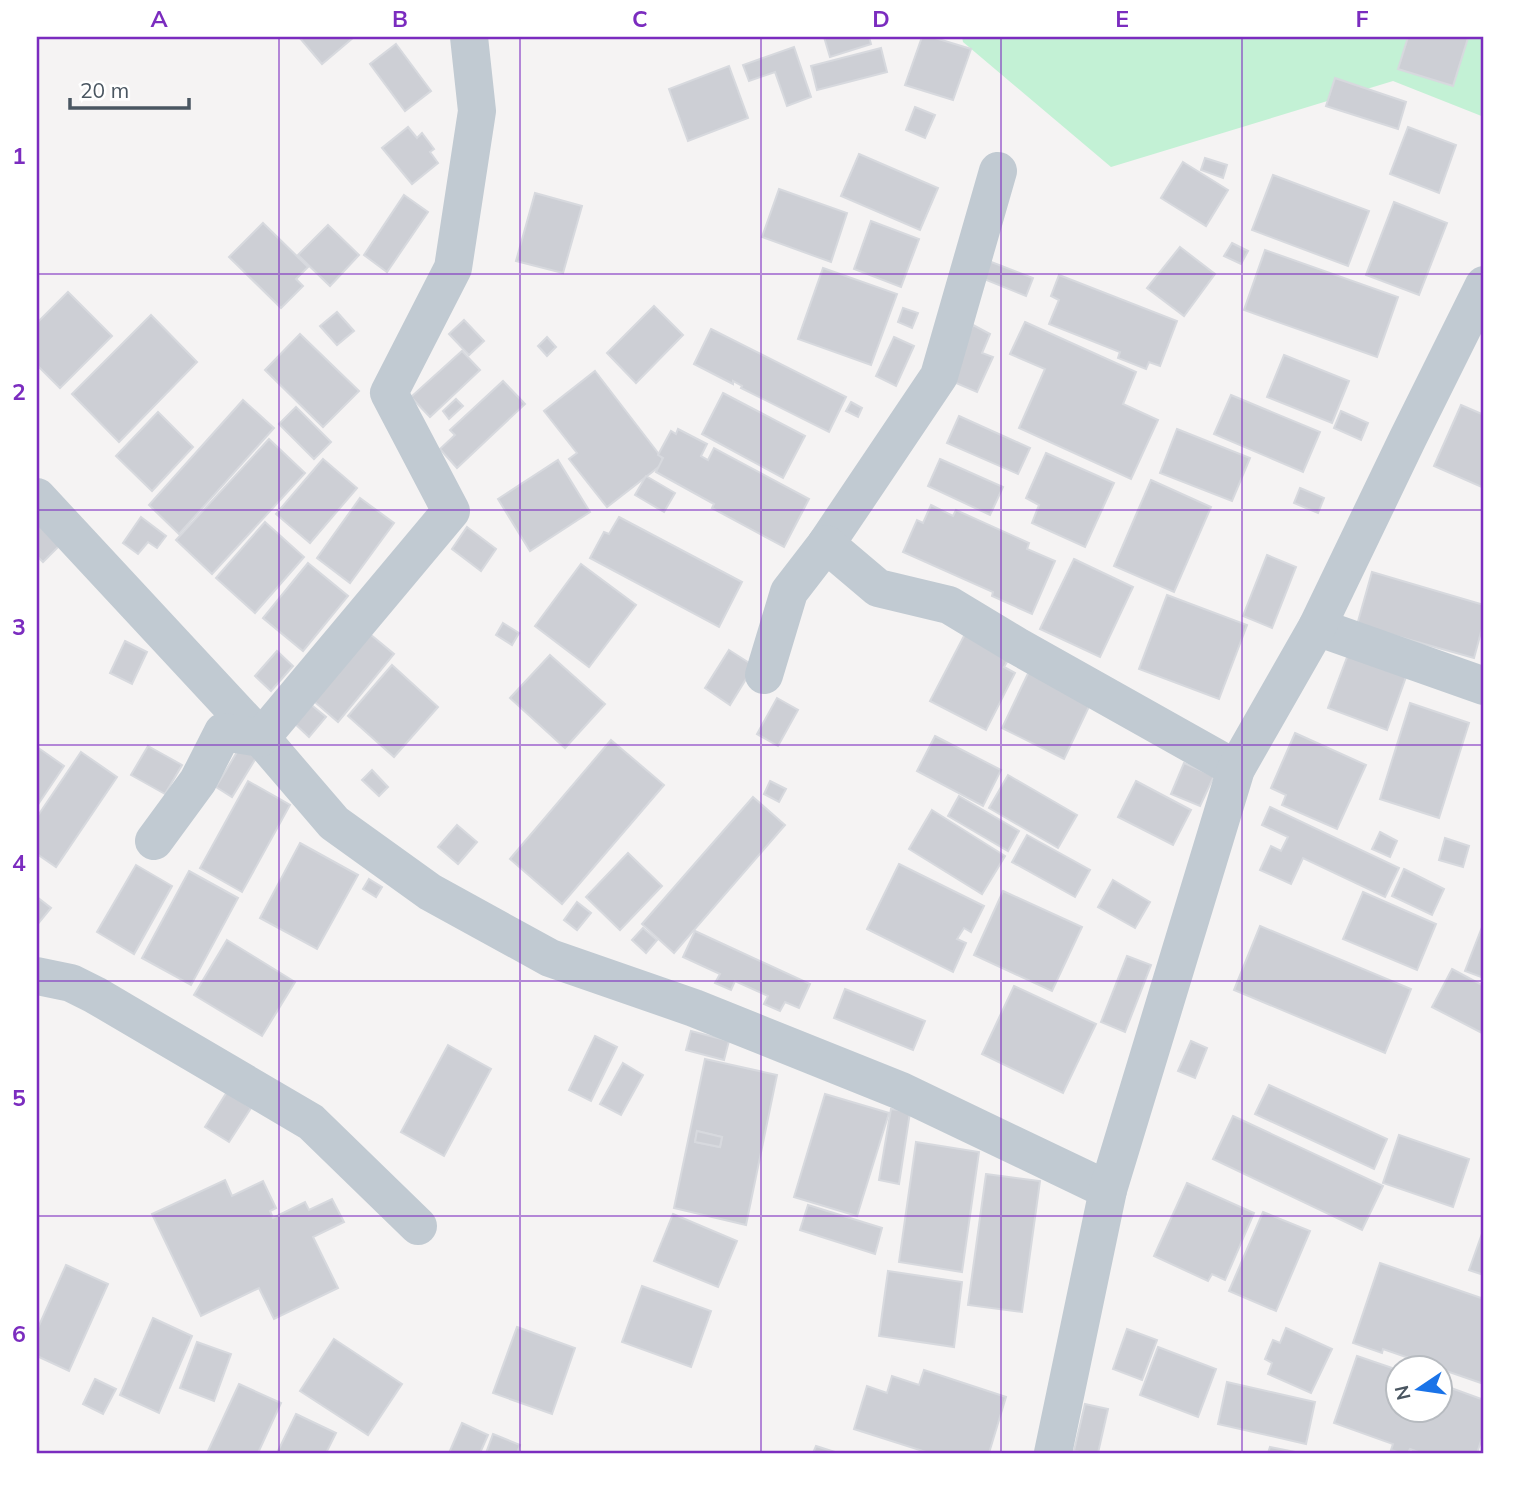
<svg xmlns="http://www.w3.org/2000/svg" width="1521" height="1490" viewBox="0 0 1521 1490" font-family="Mulish,sans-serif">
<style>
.green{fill:#c3f1d5}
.building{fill:#cdcfd5;stroke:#d7d9de;stroke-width:2;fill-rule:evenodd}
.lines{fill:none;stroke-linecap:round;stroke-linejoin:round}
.minor{stroke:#c1cad2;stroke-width:38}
.grid{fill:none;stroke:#7b2cbf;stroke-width:2;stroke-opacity:0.55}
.neatline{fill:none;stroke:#7b2cbf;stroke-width:2.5}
.grid-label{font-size:23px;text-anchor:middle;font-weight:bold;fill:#7b2cbf}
</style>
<rect width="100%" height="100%" fill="#f5f3f3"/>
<polygon class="green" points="962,37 1484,37 1484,117 1393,81 1111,167 963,42"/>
<g class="building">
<polygon points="299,37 354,37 322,64"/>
<polygon points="824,37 869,37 871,44 830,57"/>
<polygon points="922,37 932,37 971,49 953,100 905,85"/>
<polygon points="1408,37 1463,37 1468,38 1453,86 1398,69"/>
<polygon points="396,44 431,91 405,111 370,64"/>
<polygon points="794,47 811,97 787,106 775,72 749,81 743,65"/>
<polygon points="881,48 887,72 817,90 811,66"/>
<polygon points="729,66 748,118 688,141 669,89"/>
<polygon points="1335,78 1406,102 1398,129 1326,106"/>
<polygon points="915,107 935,115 925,138 906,130"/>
<polygon points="408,127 417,138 422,133 434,149 430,152 438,163 412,184 382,148"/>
<polygon points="1408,127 1456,145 1439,193 1390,174"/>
<polygon points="859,154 938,188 920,230 841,196"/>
<polygon points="1205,158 1227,165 1223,178 1201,170"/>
<polygon points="1183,162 1228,190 1206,226 1161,198"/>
<polygon points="1273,175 1369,211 1348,266 1252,230"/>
<polygon points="779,189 847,213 831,262 762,237"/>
<polygon points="535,193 582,206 563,273 516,261"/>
<polygon points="404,195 428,212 387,272 364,255"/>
<polygon points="1394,202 1447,223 1419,295 1366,275"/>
<polygon points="871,221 919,239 901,287 854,269"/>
<polygon points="263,223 308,267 296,279 303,286 281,308 229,257"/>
<polygon points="328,225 359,255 330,286 298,255"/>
<polygon points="1232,243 1248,251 1241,264 1224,256"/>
<polygon points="1180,247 1215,274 1184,316 1147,288"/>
<polygon points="1265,250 1398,297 1377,357 1244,310"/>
<polygon points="986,260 1033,278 1026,296 979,277"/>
<polygon points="823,268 897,294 871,365 798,339"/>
<polygon points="1059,275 1177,321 1160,366 1149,362 1146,369 1118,358 1120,352 1049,324 1059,300 1051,296"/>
<polygon points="68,292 112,336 60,388 37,365 37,323"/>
<polygon points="654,306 683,335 636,383 607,353"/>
<polygon points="903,308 918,313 912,328 898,322"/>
<polygon points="337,312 354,331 337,345 320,326"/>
<polygon points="151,315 197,362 119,442 72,394"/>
<polygon points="464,320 484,341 469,355 449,334"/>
<polygon points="1025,322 1136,372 1123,404 1158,420 1131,479 1019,428 1045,369 1010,354"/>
<polygon points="973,325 990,334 982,353 993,357 977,392 949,380"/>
<polygon points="711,329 846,397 829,432 741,388 742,386 733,381 733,384 694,364"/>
<polygon points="300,334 359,391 323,427 265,370"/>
<polygon points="547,337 556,347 547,356 538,346"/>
<polygon points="894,337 914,346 896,386 876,376"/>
<polygon points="462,351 480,370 430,417 411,397"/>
<polygon points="1284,355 1349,381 1332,423 1267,397"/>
<polygon points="595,371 665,462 607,507 569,459 577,453 544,411"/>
<polygon points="503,381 525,404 457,468 440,449 455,435 450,430"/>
<polygon points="723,393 805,436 783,478 702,434"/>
<polygon points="1231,395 1320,432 1303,472 1214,434"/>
<polygon points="456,399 463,406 449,419 443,411"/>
<polygon points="243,400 274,428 179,534 149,505"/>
<polygon points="851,402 862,408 858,417 846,411"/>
<polygon points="1461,405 1484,415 1484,488 1434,466"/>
<polygon points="296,407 331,442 314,459 279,424"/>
<polygon points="1341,411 1368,423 1361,440 1334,428"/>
<polygon points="158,412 193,447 152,491 116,456"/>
<polygon points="959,416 1030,448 1018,474 947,443"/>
<polygon points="678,429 707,444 701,456 708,460 714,448 809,499 784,547 712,508 714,504 656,472 663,458 658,455 671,431 676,434"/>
<polygon points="1177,429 1250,458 1232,501 1160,473"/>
<polygon points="269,439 305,473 212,574 176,540"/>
<polygon points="1046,453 1114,483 1085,547 1032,523 1039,505 1026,498"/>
<polygon points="323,459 357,488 310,543 276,514"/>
<polygon points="940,459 1003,487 990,515 928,486"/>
<polygon points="558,460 590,512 530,551 498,499"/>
<polygon points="646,476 675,493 664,512 635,495"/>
<polygon points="1151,480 1211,507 1174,592 1114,566"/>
<polygon points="1300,488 1324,498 1318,513 1294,503"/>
<polygon points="360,498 394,523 350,583 317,558"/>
<polygon points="931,505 953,516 956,510 1029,543 1027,549 1055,561 1032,614 992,596 993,592 903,552 917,520 923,523"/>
<polygon points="37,513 65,540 43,562 37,556"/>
<polygon points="141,517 166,536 157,548 148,542 138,554 123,543"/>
<polygon points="619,517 742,582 719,627 590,558 604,532 609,534"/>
<polygon points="265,522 304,557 255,613 216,578"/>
<polygon points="467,527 496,549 481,571 452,549"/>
<polygon points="1267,555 1296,567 1272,628 1243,616"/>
<polygon points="1074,559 1133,587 1100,657 1040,629"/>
<polygon points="308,563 348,596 303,651 263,618"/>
<polygon points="581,564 636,605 589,667 535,626"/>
<polygon points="1372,572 1484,605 1484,621 1474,658 1357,625"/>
<polygon points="1167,595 1247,625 1219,699 1139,669"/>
<polygon points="503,623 519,633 512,645 496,635"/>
<polygon points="365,630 394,654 338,722 309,697"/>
<polygon points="965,634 1010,657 1004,667 1015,673 986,730 930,701"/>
<polygon points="125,641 147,652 132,684 110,673"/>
<polygon points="729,650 754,666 730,705 705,688"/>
<polygon points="277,651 293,666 271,691 255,676"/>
<polygon points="1349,652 1407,674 1387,730 1328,708"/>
<polygon points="550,655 605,704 565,748 510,698"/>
<polygon points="1033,663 1095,694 1064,759 1002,728"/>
<polygon points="392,665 438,707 394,757 348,716"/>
<polygon points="777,698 798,710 778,746 757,734"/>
<polygon points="309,703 326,717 309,737 293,722"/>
<polygon points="1410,703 1469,723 1439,818 1380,799"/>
<polygon points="1295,733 1366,765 1337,829 1282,805 1286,795 1271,788"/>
<polygon points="935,736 1001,770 983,806 917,771"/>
<polygon points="611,740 664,785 562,904 510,859"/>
<polygon points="148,746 182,765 165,794 131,775"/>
<polygon points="37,747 64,766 37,806"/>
<polygon points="240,747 256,758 232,797 216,787"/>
<polygon points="81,752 117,777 56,867 37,854 37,817"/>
<polygon points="1184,763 1214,776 1200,806 1171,794"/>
<polygon points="372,770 388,787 379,796 362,780"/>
<polygon points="1008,775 1077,815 1058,848 989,808"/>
<polygon points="248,781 290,805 242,892 200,868"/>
<polygon points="770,781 786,789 779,802 764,794"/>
<polygon points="1136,781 1191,810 1173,845 1118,817"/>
<polygon points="959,796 1019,831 1008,851 948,816"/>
<polygon points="753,797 785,825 674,953 642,924"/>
<polygon points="1270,807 1399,868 1385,897 1303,858 1291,884 1260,870 1271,846 1281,851 1288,837 1262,825"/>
<polygon points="932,810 1005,856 982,894 909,849"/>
<polygon points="457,825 477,842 458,864 438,847"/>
<polygon points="1380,832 1397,841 1390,857 1372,849"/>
<polygon points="1027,835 1090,870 1075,897 1012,862"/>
<polygon points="1445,838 1469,846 1463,867 1439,860"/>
<polygon points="300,843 358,875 317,949 260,918"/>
<polygon points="628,853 662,886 620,930 586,897"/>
<polygon points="899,864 984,906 971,932 964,928 957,939 966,943 953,972 867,929"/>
<polygon points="136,865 172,886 134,954 97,932"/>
<polygon points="1404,869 1444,889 1432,915 1392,896"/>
<polygon points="189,871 238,898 191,985 142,958"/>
<polygon points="369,879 382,887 376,897 363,889"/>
<polygon points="1113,880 1150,902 1135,928 1098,907"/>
<polygon points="1003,891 1082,927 1052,991 974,955"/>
<polygon points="1363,892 1436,924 1417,970 1343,939"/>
<polygon points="37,897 51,908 37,925"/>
<polygon points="577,902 591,913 577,930 564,920"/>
<polygon points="1484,922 1484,978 1465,971"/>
<polygon points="1260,926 1411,989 1385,1053 1234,990"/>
<polygon points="643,928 657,940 646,953 632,940"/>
<polygon points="695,931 810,984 799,1008 785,1002 780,1011 764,1004 768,996 735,981 731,990 715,983 720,974 683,957"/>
<polygon points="227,940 295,982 262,1036 194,995"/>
<polygon points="1127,956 1151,965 1125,1032 1101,1022"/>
<polygon points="1452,969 1484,986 1484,1034 1432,1007"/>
<polygon points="1014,986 1096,1024 1063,1093 982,1054"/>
<polygon points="845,989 925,1021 913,1050 834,1018"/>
<polygon points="691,1031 729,1041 724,1060 686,1050"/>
<polygon points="595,1036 617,1047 591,1101 569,1090"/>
<polygon points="1191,1041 1207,1048 1195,1078 1178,1071"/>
<polygon points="448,1045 491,1069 444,1156 401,1132"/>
<path d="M 705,1059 L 777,1075 L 746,1225 L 674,1208 ZM 697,1131 L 722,1137 L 720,1147 L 695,1142 Z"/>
<polygon points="623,1063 643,1075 621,1115 600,1104"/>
<polygon points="1269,1085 1387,1139 1374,1169 1255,1114"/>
<polygon points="227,1092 251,1108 229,1142 205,1127"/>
<polygon points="825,1094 889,1113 857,1216 794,1197"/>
<polygon points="891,1109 910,1112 899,1184 879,1180"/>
<polygon points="1233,1116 1383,1186 1362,1230 1213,1159"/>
<polygon points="697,1131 722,1137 720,1147 695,1142"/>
<polygon points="1399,1135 1469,1159 1453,1207 1383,1183"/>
<polygon points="916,1142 979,1152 962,1272 899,1262"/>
<polygon points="986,1174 1040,1181 1022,1312 968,1305"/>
<polygon points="225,1180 232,1196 263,1181 276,1208 270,1211 273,1218 305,1202 309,1210 332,1199 344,1222 313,1237 338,1288 274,1319 259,1288 201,1316 152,1214"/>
<polygon points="1187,1183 1254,1213 1225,1280 1212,1274 1208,1281 1154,1256"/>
<polygon points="808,1205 882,1228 875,1254 800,1230"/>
<polygon points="1263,1212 1310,1231 1276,1311 1229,1291"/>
<polygon points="673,1214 737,1241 718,1287 654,1261"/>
<polygon points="1484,1228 1484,1275 1469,1270"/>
<polygon points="1380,1263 1484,1299 1484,1384 1383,1349 1382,1353 1353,1343"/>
<polygon points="66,1265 108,1284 69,1371 37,1356 37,1330"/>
<polygon points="888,1271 962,1282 954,1347 879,1336"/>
<polygon points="642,1286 711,1311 691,1367 622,1342"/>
<polygon points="153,1318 192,1336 159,1413 120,1395"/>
<polygon points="517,1327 575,1348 552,1414 493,1393"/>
<polygon points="1286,1328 1332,1349 1311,1393 1268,1374 1272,1363 1265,1359 1273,1340 1280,1343"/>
<polygon points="1127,1329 1157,1340 1142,1380 1113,1369"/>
<polygon points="334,1339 402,1384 368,1435 300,1391"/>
<polygon points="197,1342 231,1354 214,1401 180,1388"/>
<polygon points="1158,1347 1216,1369 1198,1417 1140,1395"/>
<polygon points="1357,1356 1398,1370 1398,1410 1440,1410 1440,1384 1484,1400 1484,1432 1477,1453 1421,1453 1410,1449 1408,1453 1401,1453 1391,1450 1393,1444 1334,1423"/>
<polygon points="924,1370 1006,1397 989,1453 929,1453 854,1429 867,1386 887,1393 892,1376 919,1385"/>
<polygon points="95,1379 116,1389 103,1414 83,1404"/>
<polygon points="1227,1382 1315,1402 1306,1444 1218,1424"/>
<polygon points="239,1384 281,1403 258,1453 207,1453"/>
<polygon points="1085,1404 1108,1409 1098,1453 1085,1453 1074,1451"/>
<polygon points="296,1414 336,1433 326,1453 277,1453"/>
<polygon points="462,1423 488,1435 480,1453 449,1453"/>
<polygon points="493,1434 520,1445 517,1453 486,1453"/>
<polygon points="816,1446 838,1453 813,1453"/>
<polygon points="1270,1447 1300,1453 1268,1453"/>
</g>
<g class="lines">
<g class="minor">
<polyline points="37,497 261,738 334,823 430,892 550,958 694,1008 901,1091 1108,1190"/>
<polyline points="826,544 939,376 998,171"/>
<polyline points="1317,627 1484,686"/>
<polyline points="764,675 789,592 826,544 878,588 949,605 1017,646 1236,769"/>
<polyline points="154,841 198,781 223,732 261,738 451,511 389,393 453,268 477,111 469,37"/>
<polyline points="37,976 71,983 95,995 311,1122 418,1226"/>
<polyline points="1053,1453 1108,1190 1236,769 1317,627 1408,438 1484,285"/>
</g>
</g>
<path class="grid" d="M 279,37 L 279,1453M 520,37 L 520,1453M 761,37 L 761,1453M 1001,37 L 1001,1453M 1242,37 L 1242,1453M 37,274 L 1484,274M 37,510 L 1484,510M 37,745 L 1484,745M 37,981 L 1484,981M 37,1216 L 1484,1216"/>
<rect width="1521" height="1490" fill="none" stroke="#ffffff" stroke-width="77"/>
<g transform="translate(1419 1389) rotate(257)"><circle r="33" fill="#ffffff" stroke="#b7bbc0" stroke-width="2"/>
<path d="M0-5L12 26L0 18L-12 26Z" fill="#1a73e8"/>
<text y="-10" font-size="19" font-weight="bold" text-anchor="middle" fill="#4a5661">N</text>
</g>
<path d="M70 98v10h119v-10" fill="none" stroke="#4a5661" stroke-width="3.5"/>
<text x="80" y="98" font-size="21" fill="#4a5661" stroke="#ffffff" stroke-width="5" paint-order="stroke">20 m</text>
<rect x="38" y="38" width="1444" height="1414" class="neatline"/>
<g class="grid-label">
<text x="159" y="27">A</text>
<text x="400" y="27">B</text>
<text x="640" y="27">C</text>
<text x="881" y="27">D</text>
<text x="1122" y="27">E</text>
<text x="1362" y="27">F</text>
<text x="19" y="164">1</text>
<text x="19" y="400">2</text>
<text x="19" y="635">3</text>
<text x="19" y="871">4</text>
<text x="19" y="1106">5</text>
<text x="19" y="1342">6</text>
</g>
</svg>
